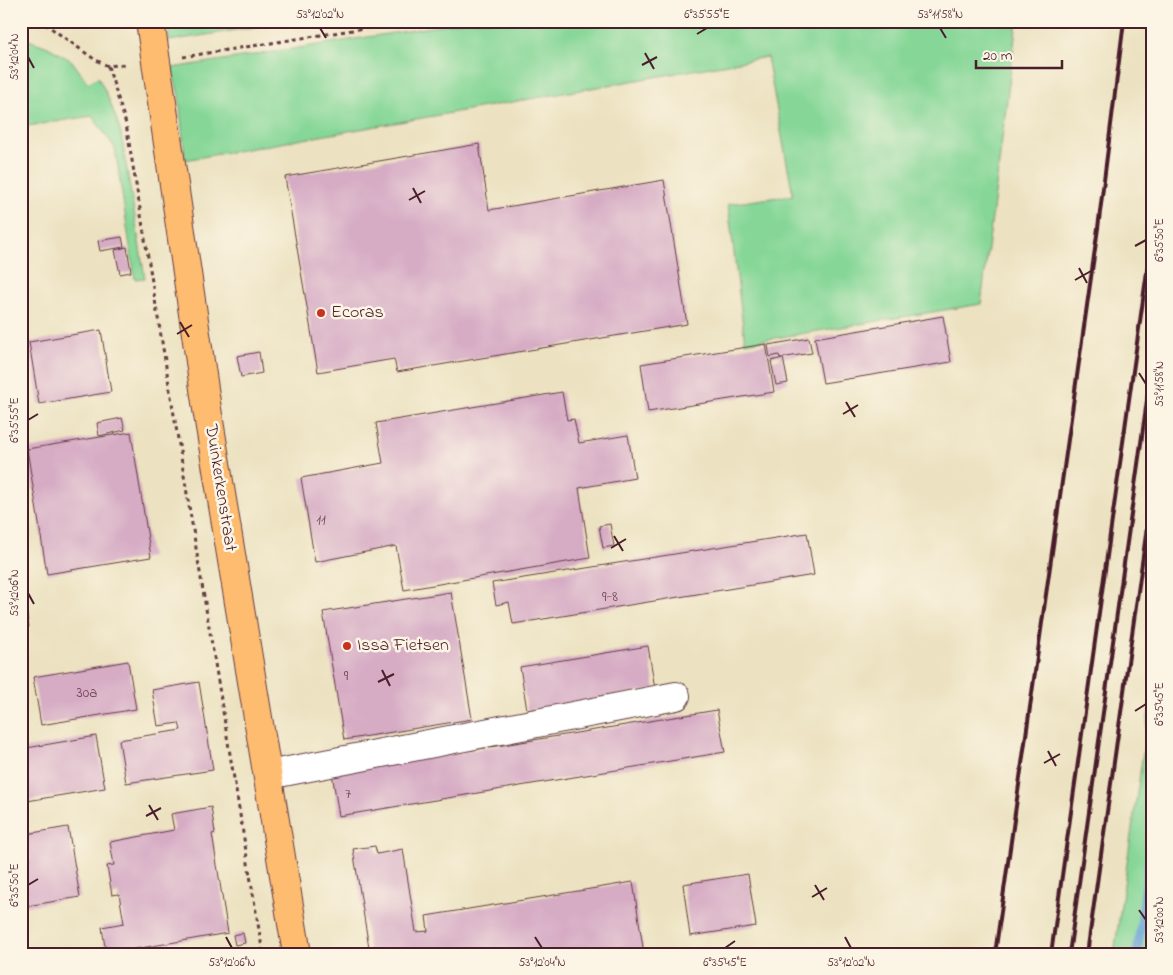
<svg xmlns="http://www.w3.org/2000/svg" width="1173" height="975" viewBox="0 0 1173 975" font-family="'Indie Flower',sans-serif">
<style>
.green{fill:#86d797;stroke:#687b61}
.lines{fill:none;stroke-linecap:round;stroke-linejoin:round}
.stream{stroke:#62a0d4;stroke-width:9}
.building{fill:#d6abc4}
.minor-casing{stroke:#623c42;stroke-width:30}
.major-casing{stroke:#623c42;stroke-width:30}
.path{stroke:#623c42;stroke-width:3;stroke-dasharray:4 4;stroke-linecap:butt}
.minor{stroke:#fff;stroke-width:28}
.major{stroke:#febc70;stroke-width:28}
.rail{stroke:#4a1f2b;stroke-width:4}
.ticks{fill:none;stroke:#4a1f2b;stroke-width:2}
.poi-dot{fill:#c8321e;stroke:#fcf5e5;stroke-width:2}
.labels{text-anchor:middle;dominant-baseline:central;stroke-width:5;stroke-linejoin:round;paint-order:stroke}
.number-label{font-size:15px;fill:#6d4251}
.poi-label{font-size:18px;fill:#4a1f2b;stroke:#fcf5e5;text-anchor:start}
.street-label{font-size:18px;fill:#4a1f2b;stroke:#fcf5e5}
.neatline{fill:none;stroke:#4a1f2b;stroke-width:2}
.ticks-label{font-size:12px;text-anchor:middle;fill:#4a1f2b}
</style>
<rect width="100%" height="100%" fill="#fcf5e5"/>
<filter id="ink" filterUnits="userSpaceOnUse"><feTurbulence type="fractalNoise" baseFrequency=".02" numOctaves="2"/><feDisplacementMap in="SourceGraphic" scale="10" xChannelSelector="R" yChannelSelector="G"/><feConvolveMatrix kernelMatrix="1 2 1 2 8 2 1 2 1" color-interpolation-filters="sRGB"/></filter>
<filter id="wash" filterUnits="userSpaceOnUse"><feTurbulence type="fractalNoise" baseFrequency=".0096" numOctaves="4" result="noise"/><feDisplacementMap in="SourceGraphic" scale="20" xChannelSelector="R" yChannelSelector="G"/><feGaussianBlur stdDeviation="1.12" result="paint"/><feColorMatrix in="noise" values="0 0 0 0 0 0 0 0 0 0 0 0 0 0 0 0 0 1.4 0 .05"/><feComposite in="paint" operator="in"/></filter>
<g filter="url(#wash)">
<rect width="100%" height="100%" fill="#ece2c1"/>
<g class="green">
<polygon points="167,21 293,21 169,41"/>
<polygon points="469,21 1017,21 981,304 745,343 728,204 793,195 767,57 185,160 179,96 172,68"/>
<path d="M 21,37 L 48,47 L 72,61 L 88,83 L 98,77 C 108,95 115,114 121,134 L 145,278 L 135,279 L 115,148 L 92,116 L 21,127 Z"/>
<polygon points="1152,689 1152,954 1114,954"/>
</g>
<g class="lines">
<polyline class="stream" points="1137,954 1152,840"/>
</g>
<g id="blocks">
<g class="building">
<polygon points="479,144 489,210 664,180 687,324 397,372 394,359 318,372 285,177"/>
<polygon points="122,237 124,247 100,251 98,241"/>
<polygon points="127,247 131,272 120,274 115,250"/>
<polygon points="943,316 951,362 823,383 815,338"/>
<polygon points="101,330 111,392 39,404 29,342"/>
<polygon points="809,338 812,353 780,358 779,355 770,357 768,345"/>
<polygon points="766,344 774,392 648,412 641,364"/>
<polygon points="259,352 262,373 241,377 237,356"/>
<polygon points="783,358 788,383 776,385 771,361"/>
<polygon points="562,392 567,420 574,419 579,443 628,435 635,478 579,488 590,558 404,590 396,546 315,562 301,478 383,463 376,423"/>
<polygon points="122,418 125,430 99,436 97,423"/>
<polygon points="131,432 151,557 47,574 27,449"/>
<polygon points="610,524 614,546 603,548 599,526"/>
<polygon points="807,533 814,575 513,624 509,602 496,605 492,583"/>
<polygon points="21,583 29,627 21,628"/>
<polygon points="451,592 472,719 344,740 323,612"/>
<polygon points="648,646 655,689 527,710 520,667"/>
<polygon points="128,661 136,709 41,725 33,677"/>
<polygon points="199,682 213,770 126,783 119,740 181,730 179,723 158,726 152,690"/>
<polygon points="717,710 725,752 339,816 332,773"/>
<polygon points="96,736 105,788 21,802 21,749"/>
<polygon points="211,807 215,833 212,834 228,933 106,954 102,927 124,923 119,894 112,895 107,866 114,865 110,842 174,830 171,814"/>
<polygon points="68,827 80,897 21,907 21,861 30,860 26,834"/>
<polygon points="375,846 377,854 403,849 416,932 428,931 426,916 633,882 644,954 370,954 353,849"/>
<polygon points="748,874 756,926 690,936 683,884"/>
<polygon points="243,933 245,943 235,945 233,935"/>
</g>
</g>
</g>
<g filter="url(#ink)">
<use href="#blocks" fill-opacity="0" stroke="#623c42" stroke-width="1"/>
<g class="lines">
<defs>
<polyline id="minor" points="268,775 676,696"/>
<polyline id="major" points="150,21 207,409 297,954"/>
</defs>
<use href="#minor" class="minor-casing"/>
<use href="#major" class="major-casing"/>
<g class="path">
<polyline points="21,23 44,23 94,59 108,66 127,64"/>
<polyline points="183,57 409,21"/>
<polyline points="108,66 126,124 263,954"/>
</g>
<use href="#minor" class="minor"/>
<use href="#major" class="major"/>
<g class="rail">
<polyline points="995,954 1098,228 1124,21"/>
<polyline points="1051,954 1152,236"/>
<polyline points="1069,954 1152,365"/>
<polyline points="1087,954 1152,492"/>
</g>
</g>
</g>
<path class="ticks" d="M 320,28 L 326,38M 940,28 L 946,38M 697,34 L 707,28M 645,53 L 654,69M 28,57 L 34,68M 642,65 L 657,57M 413,188 L 421,203M 409,200 L 425,191M 1135,246 L 1146,240M 1079,268 L 1087,283M 1075,280 L 1091,271M 180,322 L 189,337M 177,334 L 192,325M 1139,373 L 1146,384M 846,402 L 855,417M 843,414 L 858,405M 28,420 L 38,414M 614,536 L 623,551M 611,548 L 626,539M 28,593 L 34,604M 382,670 L 390,686M 378,682 L 394,674M 1135,711 L 1146,704M 1048,751 L 1056,766M 1044,763 L 1060,754M 149,805 L 158,820M 146,816 L 161,808M 28,885 L 38,879M 815,885 L 824,900M 812,897 L 827,888M 1139,910 L 1146,920M 226,937 L 232,948M 535,937 L 542,948M 845,937 L 851,948M 725,948 L 735,941"/>
<g class="poi-dot">
<circle cx="321" cy="313" r="5"/>
<circle cx="347" cy="646" r="5"/>
</g>
<g class="labels">
<g class="number-label">
<text x="321" y="520">11</text>
<text x="610" y="597">9-8</text>
<text x="346" y="676">9</text>
<text x="87" y="693">30a</text>
<text x="348" y="794">7</text>
</g>
<g class="poi-label">
<text x="331" y="313">Ecoras</text>
<text x="357" y="646">Issa Fietsen</text>
</g>
<g class="street-label">
<text transform="translate(220 488) rotate(81)">Duinkerkenstraat</text>
</g>
</g>
<rect width="1173" height="975" fill="none" stroke="#fcf5e5" stroke-width="55"/>
<path d="M976 60v8h86v-8" fill="none" stroke="#4a1f2b" stroke-width="2.5"/>
<text x="983" y="60" font-size="15" fill="#4a1f2b" stroke="#fcf5e5" stroke-width="4" paint-order="stroke">20 m</text>
<rect x="28" y="28" width="1118" height="920" class="neatline"/>
<g class="ticks-label">
<text x="320" y="18">53°12'02"N</text>
<text x="707" y="18">6°35'55"E</text>
<text x="940" y="18">53°11'58"N</text>
<text transform="translate(14 57) rotate(-90)" y="4">53°12'04"N</text>
<text transform="translate(1159 240) rotate(-90)" y="4">6°35'50"E</text>
<text transform="translate(1159 384) rotate(-90)" y="4">53°11'58"N</text>
<text transform="translate(14 420) rotate(-90)" y="4">6°35'55"E</text>
<text transform="translate(14 593) rotate(-90)" y="4">53°12'06"N</text>
<text transform="translate(1159 704) rotate(-90)" y="4">6°35'45"E</text>
<text transform="translate(14 885) rotate(-90)" y="4">6°35'50"E</text>
<text transform="translate(1159 920) rotate(-90)" y="4">53°12'00"N</text>
<text x="232" y="966">53°12'06"N</text>
<text x="542" y="966">53°12'04"N</text>
<text x="725" y="966">6°35'45"E</text>
<text x="851" y="966">53°12'02"N</text>
</g>
</svg>
